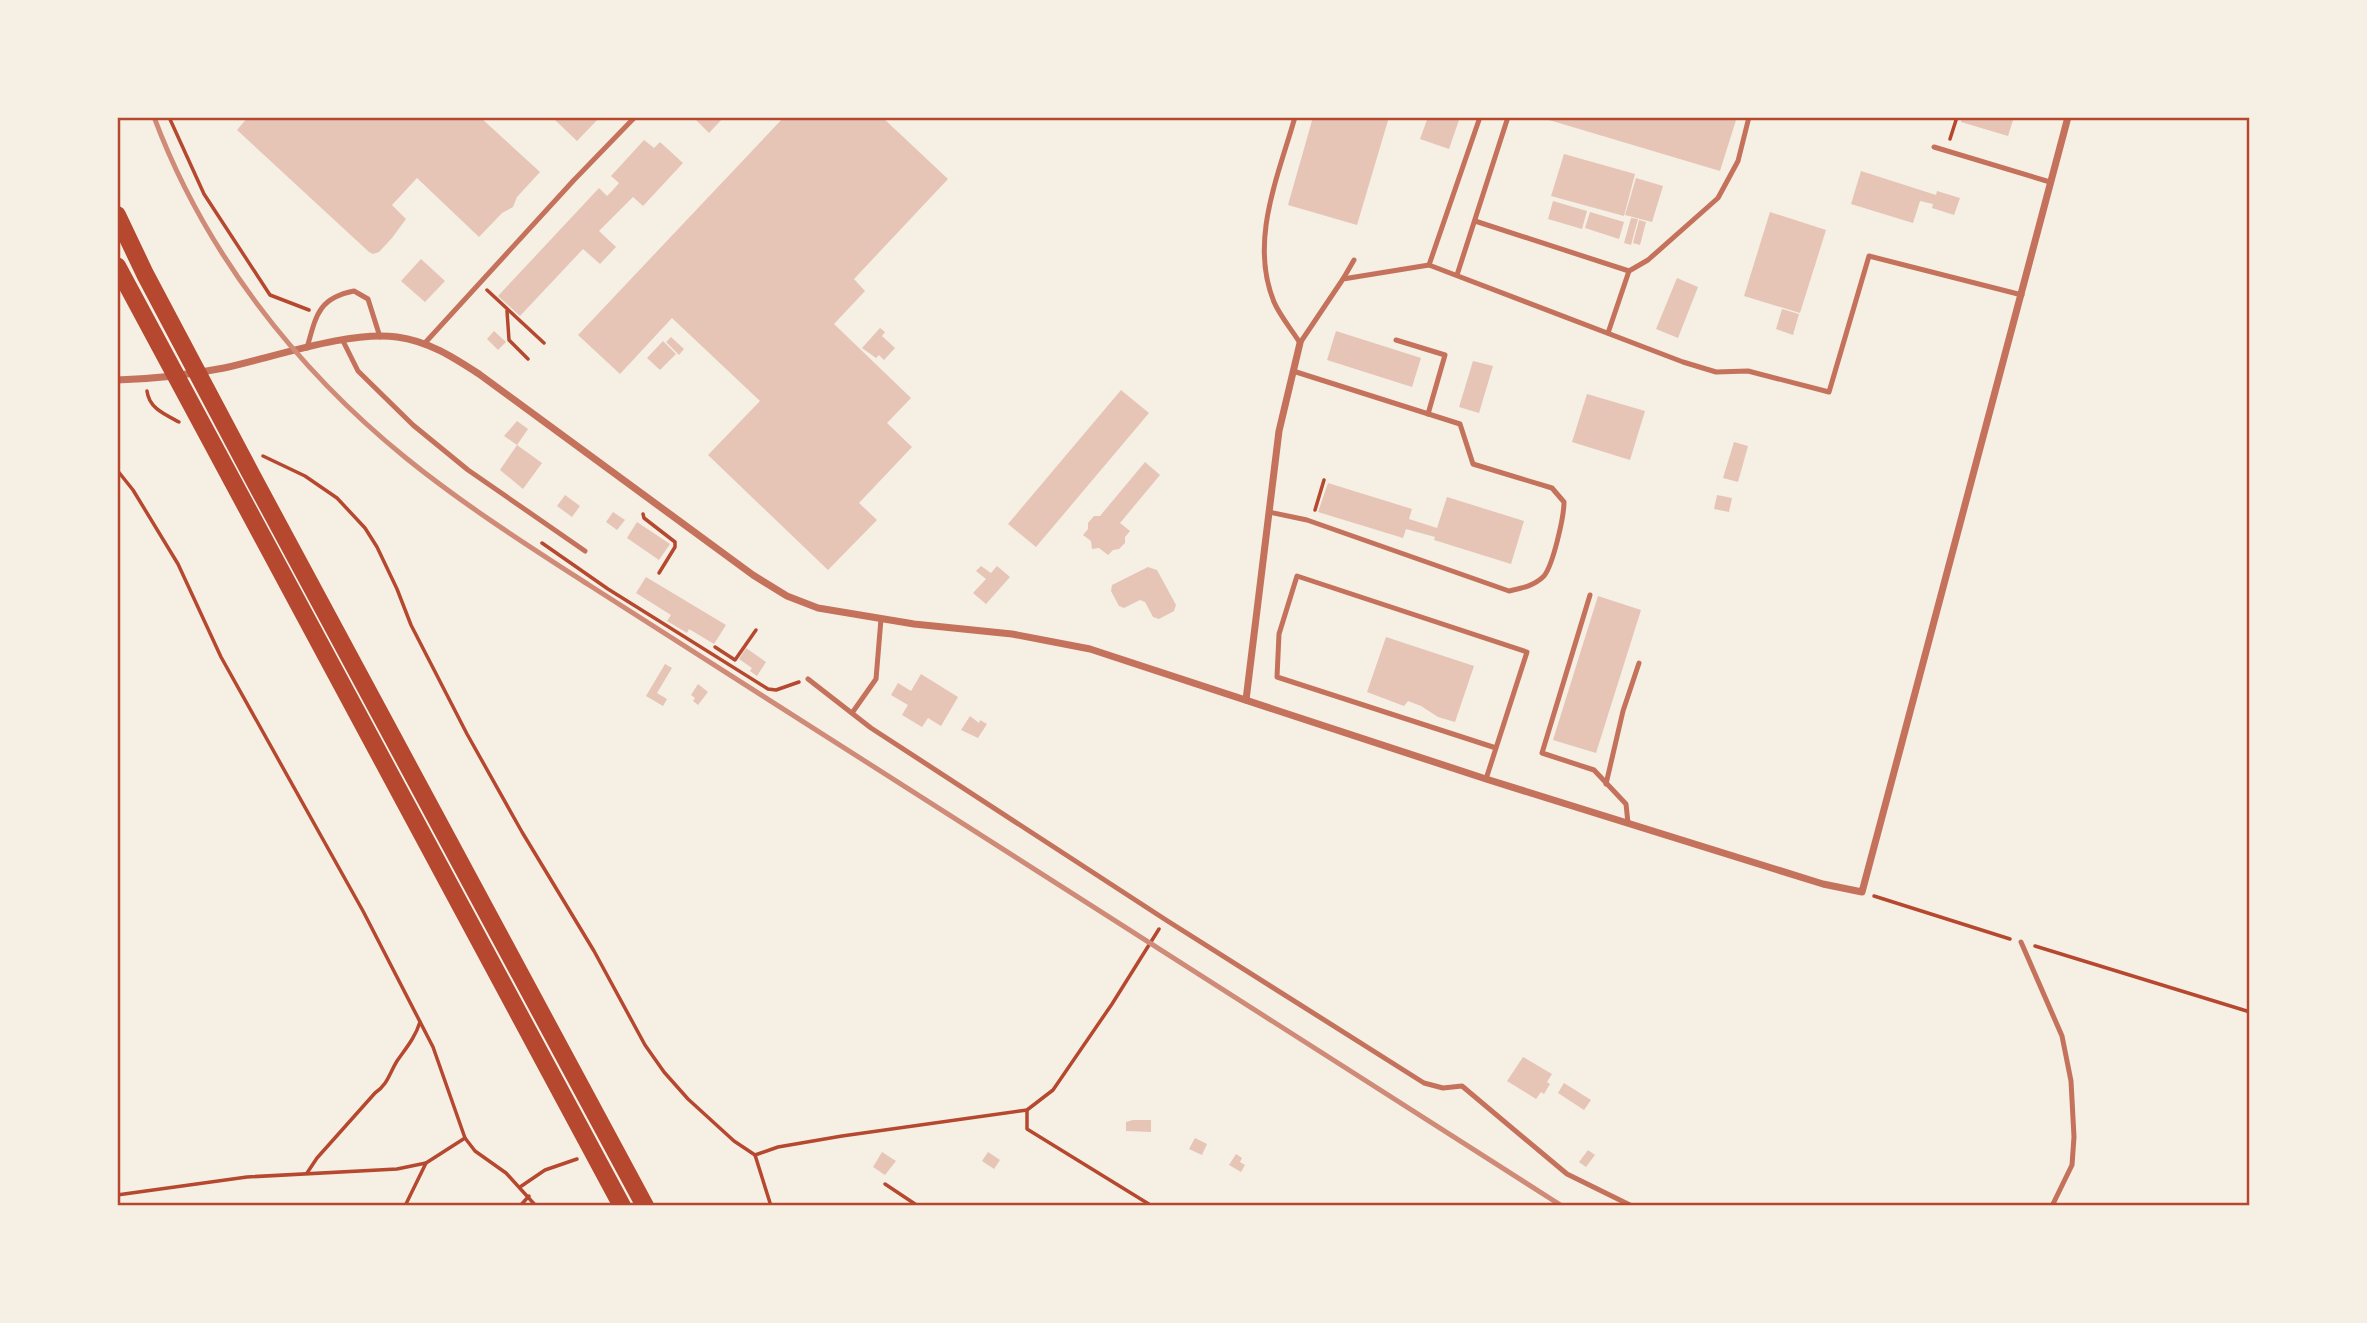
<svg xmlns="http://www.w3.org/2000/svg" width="2367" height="1323" viewBox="0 0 2367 1323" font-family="'Archivo Narrow',sans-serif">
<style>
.building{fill:#e6c5b7}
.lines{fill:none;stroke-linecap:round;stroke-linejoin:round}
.path{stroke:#b5482f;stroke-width:3.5}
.service{stroke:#c5725c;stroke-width:5}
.minor{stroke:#c5725c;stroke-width:7}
.primary{stroke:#b5482f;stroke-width:18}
.rail{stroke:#cf8b77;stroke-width:5}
.neatline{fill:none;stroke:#b5482f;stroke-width:2.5}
</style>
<rect width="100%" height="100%" fill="#f6efe4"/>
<g class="building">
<polygon points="248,117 480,117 540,172 517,197 513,207 502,213 479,237 417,178 392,205 406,219 392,238 379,252 373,254 369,252 237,130"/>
<polygon points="552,117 600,117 577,141"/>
<polygon points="693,117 724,117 709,133"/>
<polygon points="784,117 882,117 948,179 854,279 865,291 834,324 911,398 887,423 912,447 859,503 877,520 828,570 708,455 760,401 672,318 620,374 578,335"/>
<polygon points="1313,117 1389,117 1357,225 1288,205"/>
<polygon points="1428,117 1460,117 1449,149 1420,139"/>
<polygon points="1539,117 1728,117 1736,120 1720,171"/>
<polygon points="1962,117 2014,117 2008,136 1961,122"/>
<polygon points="644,140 654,148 660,142 683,163 643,206 633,197 599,231 616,247 600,264 583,249 520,316 498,296 599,188 607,196 613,190 619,183 611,176"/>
<polygon points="1564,154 1635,174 1624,216 1551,196"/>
<polygon points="1861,171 1936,195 1937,191 1960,198 1954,215 1932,208 1933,204 1920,201 1913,223 1851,204"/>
<polygon points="1636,178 1663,186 1652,222 1625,215"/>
<polygon points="1553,201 1587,211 1582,229 1548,219"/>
<polygon points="1590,212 1624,222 1619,239 1585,228"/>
<polygon points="1770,212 1826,230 1800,313 1744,296"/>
<polygon points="1631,218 1638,219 1631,245 1624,243"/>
<polygon points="1639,220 1646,222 1640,245 1633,243"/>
<polygon points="421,259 445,281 425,302 401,281"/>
<polygon points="1677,278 1698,287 1678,338 1656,329"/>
<polygon points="1782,309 1799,314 1793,335 1776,329"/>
<polygon points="880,328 885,332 882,336 895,348 884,360 879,355 876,358 862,348"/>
<polygon points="494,331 506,342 498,350 487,339"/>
<polygon points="1336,331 1421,358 1412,387 1327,360"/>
<polygon points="671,337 684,349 679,355 666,342"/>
<polygon points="663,341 676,354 660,370 647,358"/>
<polygon points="1473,361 1493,366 1479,413 1459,407"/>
<polygon points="1121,390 1149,413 1036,547 1008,524"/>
<polygon points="1587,394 1645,411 1630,460 1572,442"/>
<polygon points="517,421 528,429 517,445 504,436"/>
<polygon points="1734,442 1748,446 1738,482 1723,478"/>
<polygon points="517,445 542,463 523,489 500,470"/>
<polygon points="1145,462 1160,475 1120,523 1130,531 1125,537 1125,543 1119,549 1113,550 1108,555 1099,548 1092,549 1091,541 1083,535 1088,529 1088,523 1094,516 1100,516"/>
<polygon points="1328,483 1412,509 1409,519 1437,528 1447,497 1524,521 1511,564 1434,540 1435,537 1406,529 1403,538 1318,512"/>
<polygon points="565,495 580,506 572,517 557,506"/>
<polygon points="1717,495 1732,498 1729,512 1714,509"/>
<polygon points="613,512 625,520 617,530 606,522"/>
<polygon points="637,522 670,544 659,560 627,538"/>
<polygon points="981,566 991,573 997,566 1010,577 986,604 973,593 986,579 976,571"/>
<polygon points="1148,567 1157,570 1176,605 1174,611 1159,619 1153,617 1145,602 1140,600 1124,608 1119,606 1111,591 1112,585"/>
<polygon points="646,577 726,625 714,644 689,629 687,633 667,621 671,615 636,593"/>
<polygon points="1598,596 1641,610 1596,753 1553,740"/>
<polygon points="1386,637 1474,666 1455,722 1438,717 1421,706 1408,701 1404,706 1367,692"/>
<polygon points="746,648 766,662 757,676 750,671 752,668 739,659"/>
<polygon points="665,664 672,668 657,693 667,699 663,706 646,696"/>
<polygon points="921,674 958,697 941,726 928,718 922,727 902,715 908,705 891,695 898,683 911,691"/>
<polygon points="698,684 708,692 698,705 693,701 695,698 691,695"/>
<polygon points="970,716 979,723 980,720 987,724 978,738 961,730"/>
<polygon points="1523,1057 1552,1074 1547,1082 1550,1084 1544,1094 1541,1092 1536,1099 1507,1081"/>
<polygon points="1564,1083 1591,1100 1584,1110 1558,1093"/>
<polygon points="1133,1120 1151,1120 1151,1132 1126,1131 1126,1122"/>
<polygon points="1195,1138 1207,1144 1202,1155 1189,1149"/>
<polygon points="1588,1150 1595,1155 1586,1167 1579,1162"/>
<polygon points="882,1152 896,1161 885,1175 873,1167"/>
<polygon points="988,1152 1000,1160 994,1169 982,1161"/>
<polygon points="1236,1154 1242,1158 1240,1162 1245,1165 1241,1172 1229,1165"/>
</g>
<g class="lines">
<g class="path">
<polyline points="169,117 204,194 270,295 309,310"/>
<polyline points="1950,139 1957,117"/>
<polyline points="487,290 544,343"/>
<polyline points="507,311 509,340 528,359"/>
<path d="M 147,391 C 149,408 164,414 179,422"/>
<polyline points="263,456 305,476 337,498 365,528 377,547 397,589 411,625 467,734 522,832 594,951 645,1045 664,1072 688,1099 734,1141 755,1155 771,1206"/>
<polyline points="117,470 133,490 178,564 221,657 363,911 433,1047 465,1138 475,1151 506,1173 536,1206"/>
<polyline points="1315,510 1324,480"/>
<polyline points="643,514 644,518 675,542 675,547 659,573"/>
<polyline points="542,543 608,589 768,689 776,690 799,682"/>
<polyline points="715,647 735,660 756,630"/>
<polyline points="1874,896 2010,939"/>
<polyline points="2035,946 2250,1012"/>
<polyline points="1027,1110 1027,1129 1152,1206"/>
<polyline points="755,1155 778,1147 842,1136 1027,1110 1053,1090 1112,1004 1159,929"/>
<path d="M 307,1173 L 317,1158 L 375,1093 C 388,1084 389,1074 397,1061 C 406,1048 415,1038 420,1022"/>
<polyline points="885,1184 918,1206"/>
<polyline points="520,1187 545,1170 577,1159"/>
<polyline points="117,1195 247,1177 397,1169 426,1163"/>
<polyline points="405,1206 426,1163 465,1138"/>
<polyline points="520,1206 529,1196"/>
</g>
<g class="service">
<path d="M 1295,117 C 1278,177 1249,241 1274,302 C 1280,316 1292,330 1300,343 L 1343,279 L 1429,265 L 1683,362 L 1716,372 L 1748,371 L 1829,392 L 1869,256 L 2022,295"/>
<polyline points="1934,147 2050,182"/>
<polyline points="1475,221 1629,271"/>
<polyline points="1429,265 1480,117"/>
<polyline points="1457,275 1508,117"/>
<polyline points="1343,279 1354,260"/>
<polyline points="1608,333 1629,271 1648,260 1718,198 1738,161 1749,117"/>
<polyline points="1396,340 1445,355 1428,414"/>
<polyline points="343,341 358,371 413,425 468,470 585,551"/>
<polyline points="424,344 574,180 635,117"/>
<path d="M 307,348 C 316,316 318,298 354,291 L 368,299 L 380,337"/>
<path d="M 1269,512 L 1307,520 L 1509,591 C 1522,588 1534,586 1544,576 C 1553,565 1564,517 1564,502 L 1552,488 L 1473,464 L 1460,424 L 1293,371"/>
<polyline points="1590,595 1542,753 1594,770 1626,804 1628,823"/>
<polyline points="808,679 871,728 1166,920 1424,1083 1443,1088 1462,1086 1567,1174 1632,1206"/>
<polyline points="852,713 876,679 881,619"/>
<polyline points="1486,779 1527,652 1297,576 1279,634 1277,677 1496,748"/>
<polyline points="1606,784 1623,711 1639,663"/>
<polyline points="2021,942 2062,1036 2071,1081 2074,1137 2072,1165 2052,1206"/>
</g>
<g class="minor">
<path d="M 117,380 C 153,379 188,375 224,368 C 271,358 350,330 397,337 C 428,341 453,357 479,374 L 753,575 L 787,596 L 818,608 L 914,624 L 1012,634 L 1090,649 L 1486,779 L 1823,884 L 1862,892 C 1931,634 1999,376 2068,117"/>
<polyline points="1246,700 1279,431 1300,343"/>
</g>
<g class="primary">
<polyline points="117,215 145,274 252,476 645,1206"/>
<polyline points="117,266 622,1206"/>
</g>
<path class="rail" d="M 154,117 C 204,251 296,369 406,458 C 464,505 527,545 589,585 L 1562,1206"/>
</g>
<rect width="2367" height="1323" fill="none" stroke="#f6efe4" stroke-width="238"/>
<rect x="119" y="119" width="2129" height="1085" class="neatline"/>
</svg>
